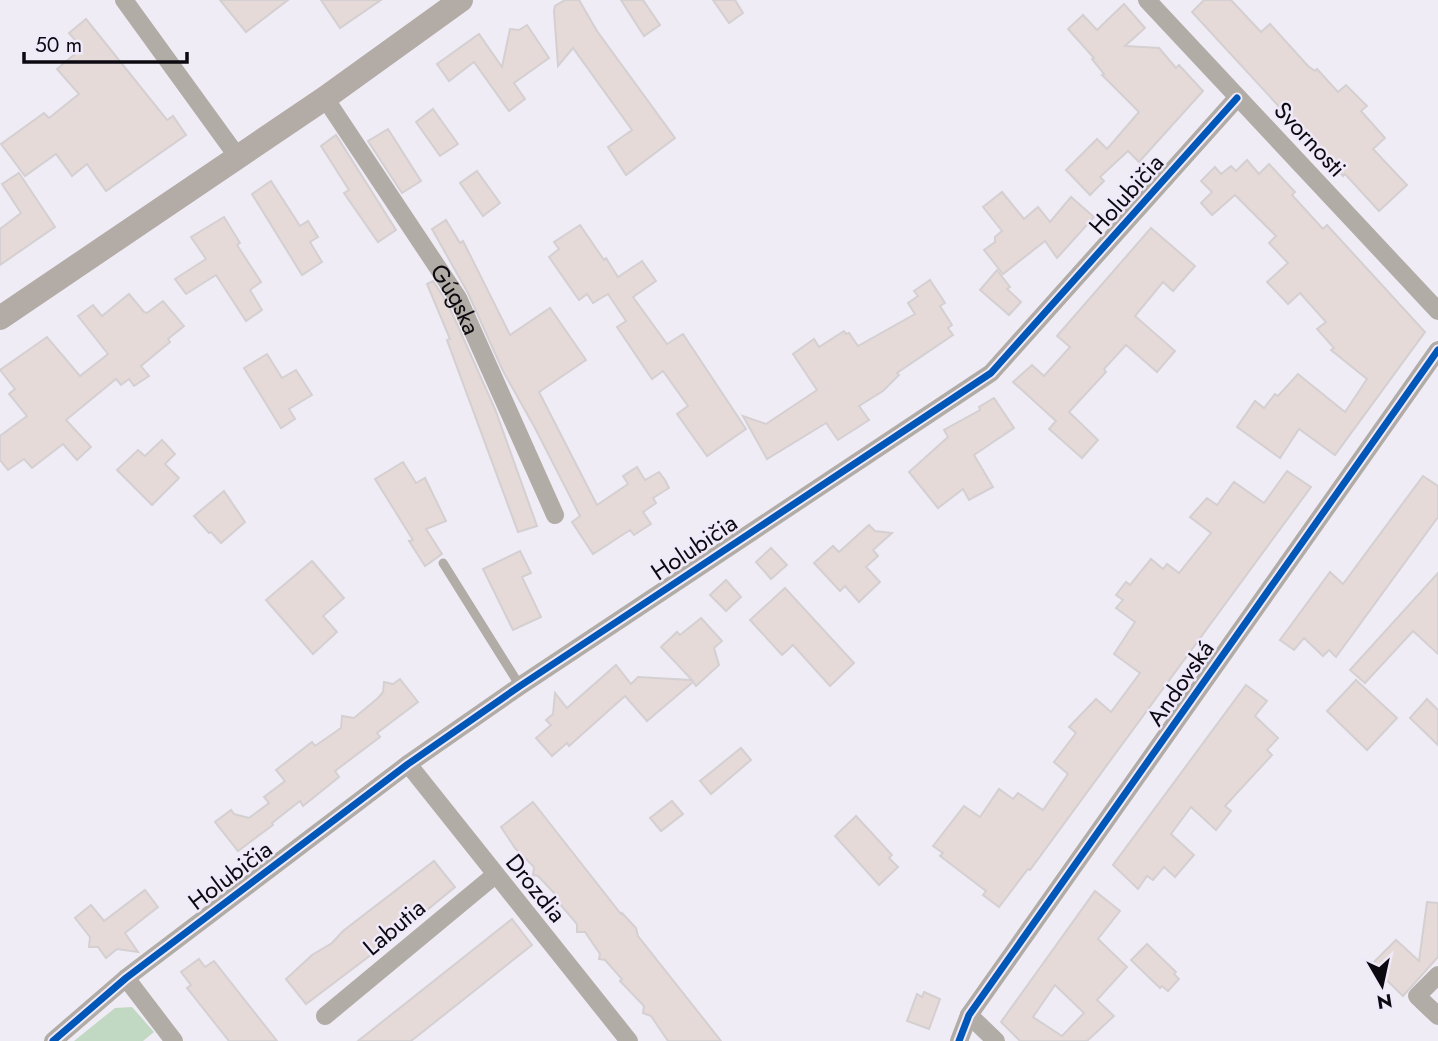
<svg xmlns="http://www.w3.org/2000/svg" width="1438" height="1041" viewBox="0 0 1438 1041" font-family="Jost,sans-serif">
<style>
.green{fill:#c1d8c2}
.building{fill:#e5dad8;stroke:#d4cfd1;stroke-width:2;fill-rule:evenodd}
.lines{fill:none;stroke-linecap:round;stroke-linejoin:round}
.lane{stroke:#b2aca6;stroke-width:9}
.street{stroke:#b2aca6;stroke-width:18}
.secondary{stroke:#b2aba6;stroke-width:24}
.cycleway-casing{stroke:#efe9f9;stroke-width:11}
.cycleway{stroke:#0057b8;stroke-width:7}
.labels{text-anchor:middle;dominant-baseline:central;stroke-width:5;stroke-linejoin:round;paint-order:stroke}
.street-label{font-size:24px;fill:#0c0a10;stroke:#efe9f9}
</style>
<rect width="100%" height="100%" fill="#f0ecf6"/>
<polygon class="green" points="132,1007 154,1032 143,1041 74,1041 115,1008"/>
<g class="building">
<polygon points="220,0 288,0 246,32"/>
<polygon points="321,0 381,0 340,28"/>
<polygon points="565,0 579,0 597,31 675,138 626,175 608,147 632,130 573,48 558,66 554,11 555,6"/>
<polygon points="621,0 643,0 660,25 644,36"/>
<polygon points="713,0 735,0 743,13 729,23"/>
<polygon points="1204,0 1231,0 1261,32 1270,24 1308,66 1315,71 1317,69 1338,92 1346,85 1367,106 1361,111 1385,138 1373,149 1407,185 1379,211 1345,174 1343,176 1192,12"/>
<polygon points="1124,4 1145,28 1125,46 1159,48 1176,68 1179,65 1203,91 1139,162 1128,151 1100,177 1104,181 1090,195 1066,170 1097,139 1107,149 1139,112 1102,75 1104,74 1092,59 1094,58 1068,29 1083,15 1097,30"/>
<polygon points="86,19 167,120 173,116 186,135 106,191 87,164 72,176 56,154 25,176 1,144 44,113 49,118 79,94 57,69 82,48 69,33"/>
<polygon points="527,25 549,58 514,83 525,99 509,111 474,62 449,81 437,64 479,34 502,67 510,29 519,30"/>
<polygon points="433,109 458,144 440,156 416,122"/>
<polygon points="388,129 421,181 402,193 368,141"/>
<polygon points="336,135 396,230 378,242 344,193 349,190 321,146"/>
<polygon points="1247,160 1259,174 1269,164 1295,192 1292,195 1323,229 1327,225 1425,332 1335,455 1299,429 1280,458 1237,427 1255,401 1264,408 1275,394 1278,396 1298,374 1345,412 1367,379 1331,350 1334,348 1317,329 1326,322 1300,293 1288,304 1267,282 1288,263 1269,243 1276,236 1235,195 1212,215 1201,203 1212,192 1201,181 1215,167 1221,174 1231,166 1236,171"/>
<polygon points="477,171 500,203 483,216 460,183"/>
<polygon points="19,173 55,227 0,265 0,229 21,213 2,184"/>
<polygon points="271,181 300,226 308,221 318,237 310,242 322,262 302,275 252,194"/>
<polygon points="1002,192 1024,219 1038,207 1050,222 1071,197 1094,217 1057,258 1045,241 1003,274 984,250 995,242 995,237 1002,231 983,207"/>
<polygon points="224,217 240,243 237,245 261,282 250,290 262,310 246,321 216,275 186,294 175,279 206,259 191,237"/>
<polygon points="446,220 460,243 463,241 510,335 550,308 586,360 539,392 597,505 628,484 623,476 637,467 645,480 659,472 665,480 669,488 653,498 656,503 643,512 651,524 634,535 630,530 593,554 572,522 580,516 535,428 503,371 468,293 432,229"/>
<polygon points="580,225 604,260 606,258 618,277 642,261 656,281 633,297 667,344 683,334 746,429 707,456 677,414 688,406 663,371 652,379 617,327 626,321 608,294 593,303 587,294 579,300 549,257 559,249 554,242"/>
<polygon points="1151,228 1195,266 1173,291 1163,282 1135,316 1175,351 1157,372 1126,345 1104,369 1106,372 1069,412 1098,440 1082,458 1049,429 1056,421 1013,382 1032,365 1044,376 1070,347 1057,336"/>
<polygon points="997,270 1010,287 1007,289 1021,302 1009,315 980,290"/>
<polygon points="930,280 945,303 940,306 952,325 948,328 953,335 897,373 899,375 883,391 859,406 869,420 838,440 826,423 767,459 743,416 766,424 817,390 793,354 814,339 819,347 844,331 846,334 849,333 858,346 915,314 908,303 918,296 914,291"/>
<polygon points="433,281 448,304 495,409 537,526 518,532 447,340 450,339 427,284"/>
<polygon points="129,294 144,312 147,313 163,301 184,326 168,339 170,342 141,366 149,376 134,386 129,379 121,385 116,379 66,420 91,447 77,460 63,444 32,468 24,459 8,470 0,460 0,436 27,416 9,394 15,389 0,370 47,337 80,376 108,354 78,316 93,305 102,316"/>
<polygon points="267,354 282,378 296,370 312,395 289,409 295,419 281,428 244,368"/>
<polygon points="994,398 1014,428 974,455 993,487 969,500 963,489 938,508 909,472 948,437 944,430 980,410 979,407"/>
<polygon points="162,440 175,454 165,464 179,478 152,505 117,470 138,450 145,456"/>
<polygon points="403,462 416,483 425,478 446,521 426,529 442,554 425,566 409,541 413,540 375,479"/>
<polygon points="1287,471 1311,487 1030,870 1028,869 999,907 983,895 986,891 940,856 943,853 933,846 964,806 980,817 999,789 1013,799 1018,793 1043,810 1068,774 1054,762 1076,733 1069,727 1096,699 1111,712 1140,673 1114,654 1135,622 1116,608 1123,600 1116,595 1126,582 1130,585 1151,559 1163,569 1167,564 1179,573 1211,533 1190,517 1207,498 1217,505 1234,482 1264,503"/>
<polygon points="1423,476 1438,486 1438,517 1336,657 1329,650 1323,656 1304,638 1294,650 1280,640 1330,572 1343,584"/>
<polygon points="224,491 245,522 221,543 211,532 209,533 194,516"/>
<polygon points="869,525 875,531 892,533 873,550 878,556 866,567 880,582 859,602 845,586 840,591 814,563 833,546 839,552"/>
<polygon points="771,548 787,565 771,579 756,562"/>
<polygon points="520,551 531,573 522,577 541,617 513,630 483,569"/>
<polygon points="312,561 344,598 323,616 337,632 313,654 266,600"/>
<polygon points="1438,573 1438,654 1413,631 1365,683 1350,670"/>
<polygon points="726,580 741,597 726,611 710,595"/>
<polygon points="785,588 854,663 830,686 793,645 782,655 750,620"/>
<polygon points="701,618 722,641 714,648 719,665 696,686 693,682 647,721 625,696 569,746 567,743 552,756 536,738 551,725 546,720 553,714 555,693 567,708 616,665 631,684 638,677 692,680 661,647 677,632 680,635"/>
<polygon points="400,679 418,702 377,733 380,737 335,771 339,777 303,806 300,801 272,823 273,825 238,851 215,822 231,810 234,814 249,818 269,803 264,797 285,781 276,770 312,742 315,746 341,728 342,716 354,718 378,698 383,692 384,682 393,684"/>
<polygon points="1356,680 1397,718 1367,750 1327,711"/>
<polygon points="1246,685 1267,701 1255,716 1278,738 1267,750 1272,755 1225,806 1231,811 1216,830 1191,807 1171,834 1194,855 1175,877 1164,867 1153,880 1147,876 1138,889 1113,865"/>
<polygon points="1427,699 1438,710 1438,745 1410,718"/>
<polygon points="741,748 751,760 711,794 700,781"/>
<polygon points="672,801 683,814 661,831 650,818"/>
<polygon points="533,802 621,914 622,913 636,928 638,936 721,1041 668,1041 651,1016 643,1013 644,1006 620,981 622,979 605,960 599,959 600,954 585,932 577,932 577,924 560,904 555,903 556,895 538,876 533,875 534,867 515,848 501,827"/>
<polygon points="856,816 892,855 889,858 898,867 879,885 835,836"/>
<polygon points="434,861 455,887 392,939 306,1004 286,979 312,955 332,943 343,931"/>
<polygon points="145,890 158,907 125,933 138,952 117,949 106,958 98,947 89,947 90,937 75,918 91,905 104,921"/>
<path d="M 1095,891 L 1120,911 L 1098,939 L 1127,967 L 1097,1000 L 1114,1016 L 1087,1041 L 1020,1041 L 1001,1022 ZM 1055,985 L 1084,1013 L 1062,1036 L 1033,1017 Z"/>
<polygon points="1427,902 1438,903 1438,957 1403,996 1371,965 1396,940 1419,961"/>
<polygon points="512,919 532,945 449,1011 411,1041 358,1041"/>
<polygon points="1147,944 1176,972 1174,974 1179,979 1168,991 1162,986 1160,988 1131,960"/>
<polygon points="199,959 205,967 214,961 277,1041 229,1041 187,988 191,985 181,972"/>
<polygon points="924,992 940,999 929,1029 907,1021 917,994 922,997"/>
</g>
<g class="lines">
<polyline class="lane" points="443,563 520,686"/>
<g class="street">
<polyline points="124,0 237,156"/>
<polyline points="1147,0 1438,311"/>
<path id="s1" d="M 325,98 L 458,298 L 555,515"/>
<polyline points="408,764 629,1041"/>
<polyline points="1438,975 1417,996 1438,1016"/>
<polyline points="126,978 174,1041"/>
<polyline points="969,1015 996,1041"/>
<polyline points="325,1016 495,875"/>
<polyline points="53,1041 126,978 408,764 520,686 991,373 1237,98"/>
<polyline points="959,1041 969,1015 1438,350"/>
</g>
<polyline class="secondary" points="0,318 325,98 461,0"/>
<defs>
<g id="cycleway">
<polyline points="53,1041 126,978 408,764 520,686 991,373 1237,98"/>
<polyline points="959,1041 969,1015 1438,350"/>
</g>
</defs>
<use href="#cycleway" class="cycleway-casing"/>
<use href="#cycleway" class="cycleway"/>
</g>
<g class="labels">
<g class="street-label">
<text transform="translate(1310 139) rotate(47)">Svornosti</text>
<text transform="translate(1126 194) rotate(-48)">Holubičia</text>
<text stroke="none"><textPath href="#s1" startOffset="240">Gúgska</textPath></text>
<text transform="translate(694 547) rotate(-34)">Holubičia</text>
<text transform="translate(1180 683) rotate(-55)">Andovská</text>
<text transform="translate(230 875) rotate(-37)">Holubičia</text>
<text transform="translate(536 888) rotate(51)">Drozdia</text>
<text transform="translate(394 927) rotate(-40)">Labutia</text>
</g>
</g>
<g transform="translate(1382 985) rotate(171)" stroke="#efe9f9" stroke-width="5" paint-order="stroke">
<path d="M0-5L12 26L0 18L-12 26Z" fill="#0c0a10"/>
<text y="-10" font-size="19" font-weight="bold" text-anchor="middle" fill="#0c0a10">N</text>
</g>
<path d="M24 52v10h163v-10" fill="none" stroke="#0c0a10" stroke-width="3.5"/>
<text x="35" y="52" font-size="21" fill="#0c0a10" stroke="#efe9f9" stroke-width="5" paint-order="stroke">50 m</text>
</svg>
